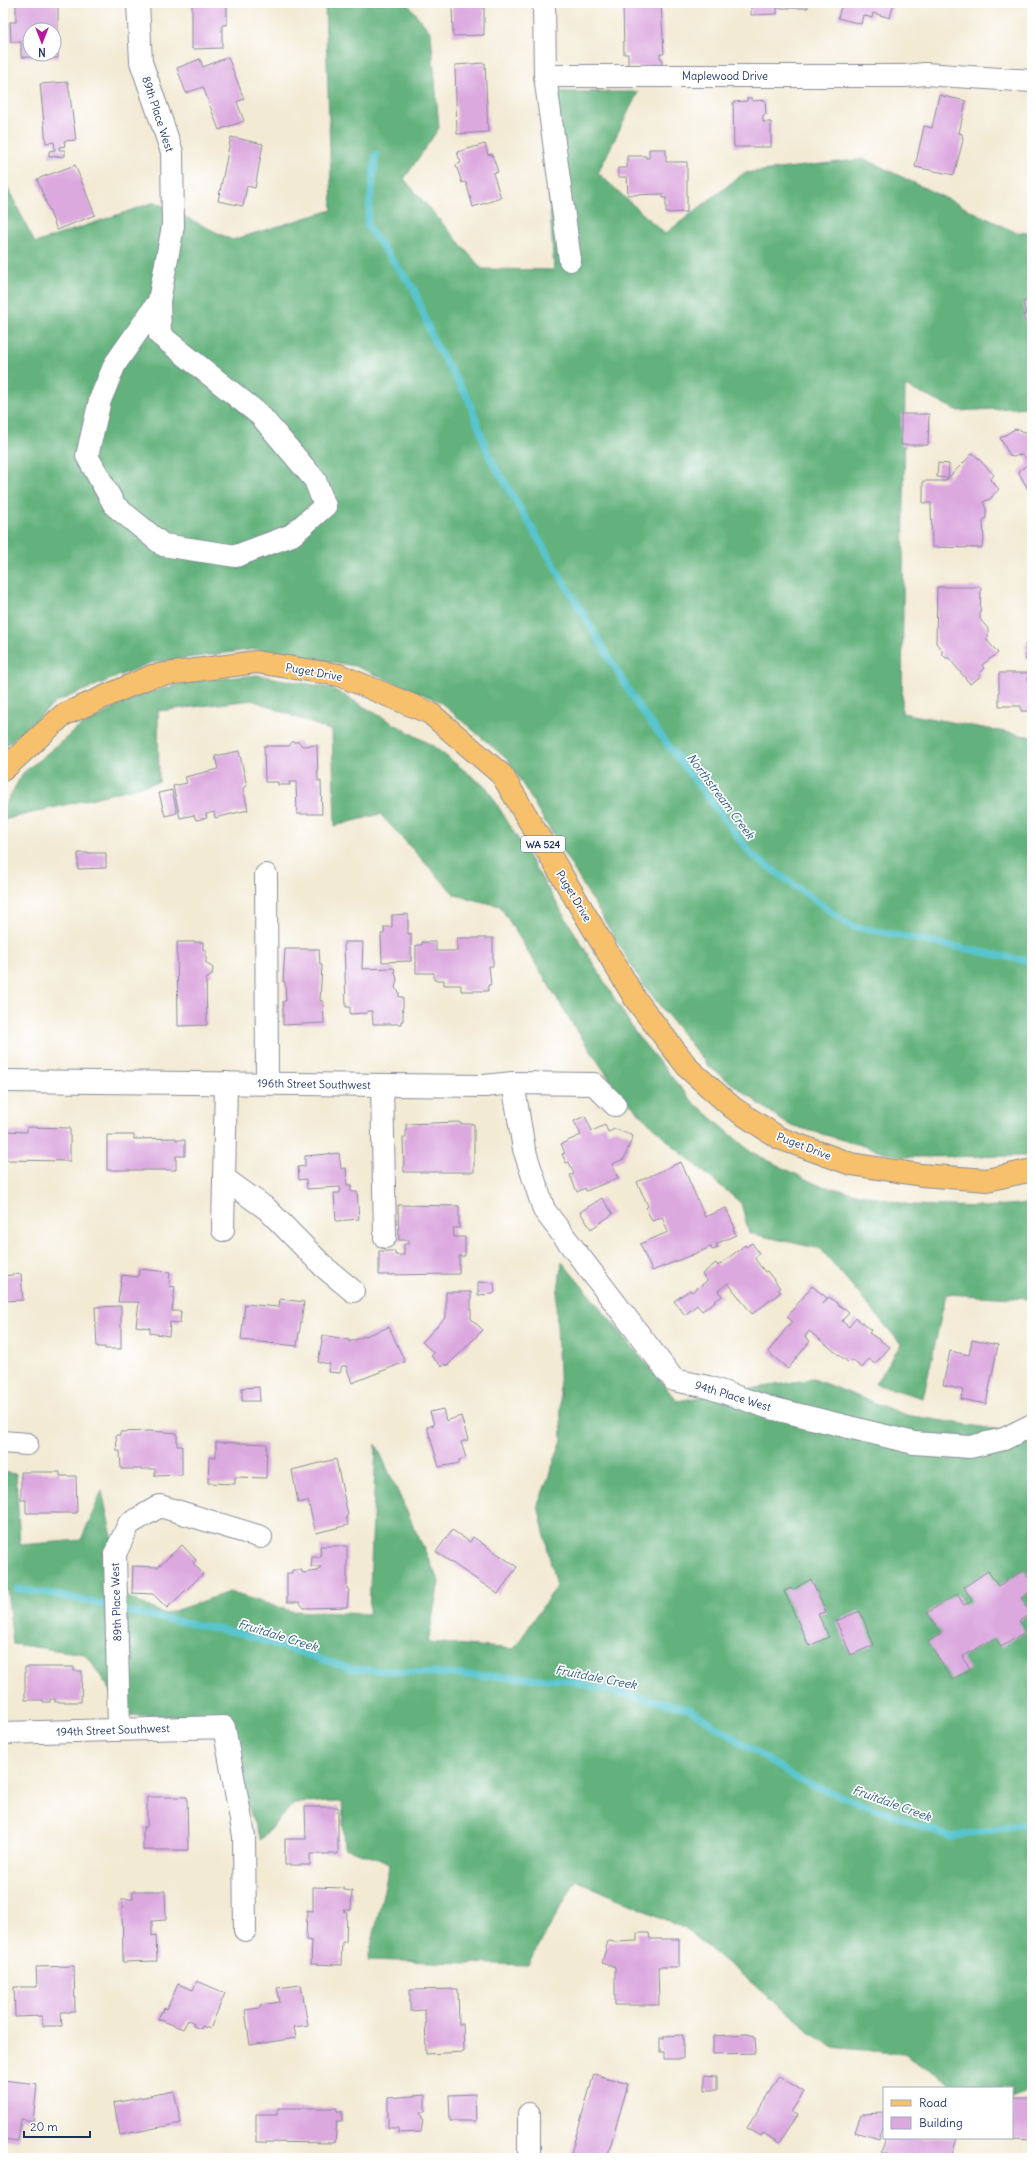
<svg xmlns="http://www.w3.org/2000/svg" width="1035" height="2161" viewBox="0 0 1035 2161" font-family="Delius,sans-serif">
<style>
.forest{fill:#63b27d;stroke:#3f706e}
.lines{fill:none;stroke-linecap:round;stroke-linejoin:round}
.stream{stroke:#58c5ce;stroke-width:7}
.building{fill:#dca9df;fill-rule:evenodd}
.minor-casing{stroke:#878c99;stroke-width:24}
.major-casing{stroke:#878c99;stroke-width:24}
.minor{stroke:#fff;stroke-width:22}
.major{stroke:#f7c06c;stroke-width:22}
.labels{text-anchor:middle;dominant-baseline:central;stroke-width:3.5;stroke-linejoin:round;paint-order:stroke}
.shield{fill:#fff;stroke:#5f6d8e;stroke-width:1}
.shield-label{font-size:10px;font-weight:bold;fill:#1b2f5e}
.street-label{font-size:11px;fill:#1b2f5e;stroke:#fff}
.water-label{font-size:12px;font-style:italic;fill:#2d5c80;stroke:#fff}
</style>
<rect width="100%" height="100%" fill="#fff"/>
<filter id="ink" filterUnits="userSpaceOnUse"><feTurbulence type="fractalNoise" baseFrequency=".025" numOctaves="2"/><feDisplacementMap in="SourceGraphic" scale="8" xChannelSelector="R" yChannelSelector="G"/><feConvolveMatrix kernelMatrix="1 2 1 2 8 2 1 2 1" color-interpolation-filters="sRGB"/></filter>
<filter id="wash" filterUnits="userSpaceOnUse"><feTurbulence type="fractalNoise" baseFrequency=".012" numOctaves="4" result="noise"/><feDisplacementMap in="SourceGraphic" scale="16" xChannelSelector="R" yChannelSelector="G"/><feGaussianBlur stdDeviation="0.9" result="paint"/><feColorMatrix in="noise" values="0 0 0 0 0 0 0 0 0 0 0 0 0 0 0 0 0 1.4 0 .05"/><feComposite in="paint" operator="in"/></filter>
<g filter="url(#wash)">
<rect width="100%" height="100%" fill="#f3ead4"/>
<g class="forest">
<polygon points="325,3 407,3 431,33 439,128 404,179 482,269 554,270 542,92 638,92 598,173 665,234 744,173 865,159 1015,232 1032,233 1032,407 959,411 905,386 902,713 1032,737 1032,1156 902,1157 787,1124 708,1066 642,983 508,760 439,701 355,666 256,649 150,663 56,702 3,748 3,178 35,243 155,202 232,240 332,210"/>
<polygon points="257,675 331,688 433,746 487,788 636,1034 691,1100 751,1152 818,1185 910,1205 984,1207 1032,1203 1032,1303 1030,1299 946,1294 923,1398 875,1384 901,1344 821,1249 749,1233 741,1203 672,1145 619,1093 574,1026 500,906 455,895 380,814 335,826 332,731 252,700 158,711 159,782 3,820 3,808 23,773 78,728 137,696 188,682"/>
<polygon points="562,1262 677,1401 813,1379 906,1415 1032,1435 1032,2089 1012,2097 1012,2088 957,2088 903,2054 831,2047 684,1928 576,1880 528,1965 368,1960 390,1863 345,1848 342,1802 294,1803 260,1840 245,1797 233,1718 128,1715 85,1654 13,1644 7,1590 3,1589 3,1472 16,1474 20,1545 81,1540 102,1491 125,1596 165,1614 229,1592 291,1611 369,1614 376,1444 439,1582 428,1642 514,1649 556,1587 538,1505 562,1440 556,1304"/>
</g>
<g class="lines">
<g class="stream">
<polyline points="376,155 367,226 414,289 434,342 469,400 489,456 638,706 752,855 851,926 1032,962"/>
<polyline points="17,1589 53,1594 105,1605"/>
<polyline points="130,1612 239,1633 352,1669 564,1680 689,1709 801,1781 950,1837 1032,1823"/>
</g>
</g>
<g id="blocks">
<g class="building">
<path d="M 16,3 L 58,3 L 58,58 L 21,57 L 21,42 L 11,42 L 10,22 L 16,22 ZM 30,30 L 54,30 L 54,54 L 30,54 Z"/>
<polygon points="192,3 227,3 227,25 222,25 222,48 192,49"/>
<polygon points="452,3 484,3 484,35 453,36"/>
<polygon points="623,3 661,3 664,54 660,54 660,58 662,58 662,66 628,67 628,54 624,54"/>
<polygon points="751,3 808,3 808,8 777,8 777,14 751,15"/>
<polygon points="842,3 894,3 890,18 873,13 872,18 863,15 861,24 838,18"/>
<polygon points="228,57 244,99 237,102 244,121 219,130 203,87 186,93 177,68 200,59 203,67"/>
<polygon points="485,63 488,132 457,134 455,65"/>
<polygon points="68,82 76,140 64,141 65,146 59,147 59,150 65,150 65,156 49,157 49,151 55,150 54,142 46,143 40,84"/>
<polygon points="939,95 966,101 959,133 962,134 963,140 954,175 915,167 924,126 932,128"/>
<polygon points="747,98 752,98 752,101 765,100 766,115 763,115 763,122 771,122 771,147 734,147 733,102 747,101"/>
<polygon points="231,137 263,144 255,188 247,186 243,206 218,201"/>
<polygon points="485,144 488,155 492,154 498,172 493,173 501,198 473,207 466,182 462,183 456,165 461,163 457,152"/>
<polygon points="649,149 666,149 666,162 687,162 687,212 666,213 666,198 663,198 663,194 628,195 627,177 618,177 618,168 627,168 627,156 646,156 646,158 649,158"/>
<polygon points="75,165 95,215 57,230 37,179"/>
<polygon points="1032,301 1032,337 1031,337 1027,321 1025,322 1023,315 1026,315 1023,302"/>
<polygon points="901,414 929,414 928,445 901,445"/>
<polygon points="1015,429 1032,434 1032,490 1029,491 1019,473 1020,470 1027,465 1027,459 1022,454 1013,457 1010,456 1000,438"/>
<polygon points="973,453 994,475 990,480 999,489 990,499 983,502 986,509 986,517 983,522 984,541 981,548 932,547 931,503 923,503 923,481 945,481 948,478 937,477 938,463 949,464 948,478"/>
<polygon points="937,587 981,587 980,619 988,629 988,637 986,639 998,653 982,665 984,668 979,673 981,676 970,684 949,658 946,658 942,654 942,650 936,643"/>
<polygon points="1025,644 1032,644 1032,675 1030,675 1030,660 1026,660"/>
<polygon points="999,673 1028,673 1028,683 1032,682 1032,711 1021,711 1021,706 999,706"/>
<polygon points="292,742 299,742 302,746 317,745 318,781 321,781 322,814 297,814 296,782 289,782 290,785 278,785 278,782 265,782 264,746 289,746"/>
<polygon points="239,751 247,786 243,788 248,810 215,818 214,812 206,814 207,818 196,820 194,815 180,818 173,786 187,783 185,777 218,769 215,756"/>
<polygon points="172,790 177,813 165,816 159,793"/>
<polygon points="78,853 106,853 106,868 78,869"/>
<polygon points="408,914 408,934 411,933 411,961 382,962 381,934 384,934 384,927 392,927 392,915"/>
<polygon points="457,938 493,938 493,966 489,966 491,985 488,985 488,991 461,991 461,985 444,985 444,980 434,980 434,973 416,973 416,945 422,945 422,942 436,942 436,951 457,951"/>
<polygon points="177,942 203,942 203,950 206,950 206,963 213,968 212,975 206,979 207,1025 178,1026"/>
<polygon points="344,942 363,942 362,969 394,968 397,980 395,988 399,992 399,997 403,997 403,1008 401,1010 403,1010 403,1021 401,1021 401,1024 373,1024 372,1011 367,1011 367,1013 350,1014 350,1007 346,1007"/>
<polygon points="285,949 319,949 320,965 322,965 320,1001 323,1001 324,1023 283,1025 283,1001 286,1001 285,982 283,982"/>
<polygon points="585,1116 592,1131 605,1125 608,1132 615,1129 633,1136 624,1159 612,1164 618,1178 586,1191 585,1188 577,1192 570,1175 574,1174 569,1162 566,1163 562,1154 565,1153 561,1144 581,1135 574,1121"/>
<polygon points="460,1122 460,1124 474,1124 474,1172 404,1172 403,1138 406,1138 406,1124"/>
<polygon points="27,1127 70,1128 70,1161 4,1160 3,1131 27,1132"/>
<polygon points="107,1135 134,1135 134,1139 176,1138 176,1140 185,1140 185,1156 176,1156 176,1170 107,1170"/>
<polygon points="339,1153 341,1169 346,1168 347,1185 351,1185 351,1192 357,1192 359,1219 336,1221 334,1193 340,1193 340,1187 307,1189 306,1179 299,1180 298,1167 305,1166 305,1156"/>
<polygon points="681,1162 705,1217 726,1208 735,1228 733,1229 736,1235 716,1244 718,1248 712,1250 711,1247 652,1271 640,1244 668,1232 662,1217 652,1221 646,1208 648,1206 637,1182"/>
<polygon points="602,1198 613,1214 591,1229 580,1212"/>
<polygon points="398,1205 459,1206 459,1228 453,1228 454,1237 465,1237 465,1256 459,1256 459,1274 379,1275 379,1251 395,1251 395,1255 404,1255 404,1244 409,1244 409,1240 399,1240"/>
<polygon points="752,1243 759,1253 755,1259 765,1272 767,1271 780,1288 778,1289 781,1292 752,1314 728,1283 718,1291 722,1296 702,1311 697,1305 685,1315 674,1301 690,1290 692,1292 707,1281 702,1274 716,1263 718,1266 745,1245 746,1247"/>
<polygon points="139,1269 170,1272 169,1286 175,1287 172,1311 181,1311 180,1323 170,1322 169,1336 150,1333 150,1328 136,1326 139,1302 118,1302 122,1275 138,1277"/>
<polygon points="21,1274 23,1300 3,1301 3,1276"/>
<polygon points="478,1282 494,1283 495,1292 493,1294 478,1295"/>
<polygon points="812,1286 827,1298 822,1305 829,1297 849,1313 842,1321 849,1327 856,1318 871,1330 869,1333 890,1347 875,1364 869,1359 862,1368 852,1360 849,1363 809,1331 805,1337 810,1341 788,1369 768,1352 792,1321 787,1317"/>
<polygon points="446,1292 471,1292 471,1319 483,1330 447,1366 445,1364 442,1367 431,1356 434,1353 422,1342 446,1317"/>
<polygon points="280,1299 304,1302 297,1346 241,1340 245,1304 279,1307"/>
<polygon points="121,1306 121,1349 105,1349 105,1347 97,1347 95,1307"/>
<polygon points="389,1327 405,1362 352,1383 346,1366 342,1366 340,1373 328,1372 330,1364 318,1362 323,1335 349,1340 349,1342"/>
<polygon points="972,1340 998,1345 986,1404 961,1399 963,1390 943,1385 950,1351 969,1355"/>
<polygon points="259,1387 260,1401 242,1401 242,1388"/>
<polygon points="443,1409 446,1421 461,1416 468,1440 461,1442 466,1458 459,1460 460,1463 439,1467 427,1427 434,1425 430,1412"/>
<polygon points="149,1431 177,1433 177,1446 182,1446 182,1475 155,1476 155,1469 121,1469 120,1451 117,1451 116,1435 120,1435 120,1432"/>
<polygon points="216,1442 267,1444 266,1478 235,1477 235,1484 208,1483 209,1457 216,1457"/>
<polygon points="336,1459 348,1515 346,1516 348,1525 316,1533 308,1501 298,1503 292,1470"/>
<polygon points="21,1472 60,1472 60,1476 76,1476 77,1513 26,1513 26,1500 21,1500"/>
<polygon points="452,1530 470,1542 473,1537 517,1567 498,1594 436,1552"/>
<polygon points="182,1545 196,1560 193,1563 203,1574 167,1608 153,1594 132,1593 133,1566 158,1567"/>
<polygon points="320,1546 347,1546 347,1589 349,1589 347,1607 304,1608 299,1602 287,1602 287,1573 292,1573 292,1570 302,1570 302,1573 318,1571 321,1567 311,1567 312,1557 321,1557"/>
<polygon points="1024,1570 1032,1584 1032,1591 1021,1598 1029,1610 1029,1615 1019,1621 1025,1632 1001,1647 995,1638 962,1657 970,1669 952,1680 928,1642 941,1634 927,1613 957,1594 964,1605 972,1601 964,1587 988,1571 998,1586"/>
<polygon points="811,1579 826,1612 818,1614 829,1637 809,1646 784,1591 791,1588 792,1590"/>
<polygon points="860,1611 874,1645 851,1655 836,1621"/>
<polygon points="25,1667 74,1667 74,1671 82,1671 81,1702 55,1702 55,1699 50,1699 50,1702 43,1702 43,1700 25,1700"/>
<polygon points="147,1797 187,1797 188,1850 143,1850 143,1827 147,1827"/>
<polygon points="305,1807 338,1807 338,1854 310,1854 310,1865 285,1865 285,1839 306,1839"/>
<polygon points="313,1887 344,1888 344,1890 352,1891 351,1910 343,1910 343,1911 347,1912 346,1942 342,1942 341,1965 311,1964 312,1941 306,1940 307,1910 313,1911"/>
<polygon points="133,1891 165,1891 166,1920 152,1921 152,1936 156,1935 157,1961 123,1962 122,1899 133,1899"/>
<polygon points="637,1933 649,1933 650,1939 679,1939 679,1967 658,1967 659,2005 615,2005 615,1967 602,1963 608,1941 615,1942 637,1941"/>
<polygon points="74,1966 75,2012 61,2012 62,2026 43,2026 42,2016 15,2017 14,1987 37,1987 36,1967"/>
<polygon points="197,1981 225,1993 210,2029 202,2026 201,2029 193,2026 194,2023 188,2020 183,2029 158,2019 161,2012 163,2012 164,2008 167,2009 178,1984 193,1990"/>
<polygon points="301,1985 308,2025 294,2027 296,2038 250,2045 245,2010 260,2008 260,2005 280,2002 277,1988"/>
<polygon points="458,1989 459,2024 463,2024 464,2052 426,2054 425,2010 410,2011 410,1990"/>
<polygon points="747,2034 755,2036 756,2053 713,2054 713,2036"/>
<polygon points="683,2035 683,2059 664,2059 664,2052 660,2052 660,2038 664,2038 664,2036"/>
<polygon points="594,2074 628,2084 607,2158 589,2158 571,2153"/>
<polygon points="705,2075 717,2076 717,2090 705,2090"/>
<polygon points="779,2076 804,2092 791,2112 797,2115 779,2143 763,2133 761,2136 747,2128"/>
<polygon points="3,2080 37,2084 33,2121 21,2119 18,2141 3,2139"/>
<polygon points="174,2091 181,2123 120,2135 114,2103"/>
<polygon points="475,2094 476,2121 450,2121 449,2095"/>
<polygon points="425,2095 425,2112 420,2112 423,2120 421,2132 398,2133 398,2128 388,2128 388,2098"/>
<polygon points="1012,2099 1032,2099 1032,2140 1012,2139"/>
<polygon points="278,2108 336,2108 337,2111 342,2111 342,2121 337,2121 335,2143 256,2142 256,2114 278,2114"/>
<polygon points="884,2113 884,2120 878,2139 855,2132 861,2114"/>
<polygon points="885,2138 956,2138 950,2158 898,2158 880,2152"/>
</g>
</g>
</g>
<g filter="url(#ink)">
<use href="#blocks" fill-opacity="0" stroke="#878c99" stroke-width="1"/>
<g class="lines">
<defs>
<g id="minor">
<polyline points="138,3 141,62 172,152 173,226 159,301 160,335 260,415 315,480 325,506 292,535 236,556 163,545 115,506 87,456 100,400 115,364 159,301"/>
<polyline points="544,3 545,76 570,260"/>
<polyline points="545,76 905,76 925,74 1032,81"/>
<polyline points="266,875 267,1083"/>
<polyline points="3,1081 484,1086 513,1083 594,1084 615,1105"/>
<polyline points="513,1083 524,1149 544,1210 674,1380 708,1387 767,1407 914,1443 970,1447 1004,1439 1032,1425"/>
<polyline points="382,1085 385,1237"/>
<polyline points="225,1179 267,1209 324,1267 353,1291"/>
<polyline points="223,1230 226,1083"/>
<polyline points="3,1442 27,1444"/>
<polyline points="119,1729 115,1554 129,1524 160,1506 261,1537"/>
<polyline points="3,1733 224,1727 244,1836 245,1930"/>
<polyline points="529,2114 529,2158"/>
</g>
<polyline id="major" points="3,770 63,715 152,676 256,662 339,675 430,713 502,775 636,1000 689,1069 733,1108 779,1138 851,1164 921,1175 987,1180 1032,1170"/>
</defs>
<use href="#minor" class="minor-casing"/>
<use href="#major" class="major-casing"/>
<use href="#minor" class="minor"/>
<use href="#major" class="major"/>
</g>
</g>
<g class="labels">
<rect class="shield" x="521" y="836" width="44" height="16" rx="3"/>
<g class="shield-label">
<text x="543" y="844">WA 524</text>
</g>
<g class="street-label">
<text x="725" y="76">Maplewood Drive</text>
<text transform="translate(158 114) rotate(72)">89th Place West</text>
<text transform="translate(314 672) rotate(10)">Puget Drive</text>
<text transform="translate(574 896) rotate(59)">Puget Drive</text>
<text transform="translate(314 1084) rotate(1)">196th Street Southwest</text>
<text transform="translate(804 1146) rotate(21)">Puget Drive</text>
<text transform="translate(733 1396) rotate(17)">94th Place West</text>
<text transform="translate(116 1602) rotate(-92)">89th Place West</text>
<text transform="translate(113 1730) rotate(-2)">194th Street Southwest</text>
</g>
<g class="water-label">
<text transform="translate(721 796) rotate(53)">Northstream Creek</text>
<text transform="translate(278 1635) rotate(17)">Fruitdale Creek</text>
<text transform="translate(596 1677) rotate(11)">Fruitdale Creek</text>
<text transform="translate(892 1803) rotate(20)">Fruitdale Creek</text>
</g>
</g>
<rect width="1035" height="2161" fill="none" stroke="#fff" stroke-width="16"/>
<rect x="883" y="2087" width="130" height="52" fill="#ffffff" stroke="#a4acbf"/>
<rect x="891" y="2100" width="20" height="6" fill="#f7c06c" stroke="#a4acbf"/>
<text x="919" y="2107" font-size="12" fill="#1b2f5e">Road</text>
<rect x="891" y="2117" width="20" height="12" fill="#dca9df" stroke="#a4acbf"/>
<text x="919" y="2127" font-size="12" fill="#1b2f5e">Building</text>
<g transform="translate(42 42) rotate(180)"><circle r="19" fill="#ffffff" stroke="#a4acbf"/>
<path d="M0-3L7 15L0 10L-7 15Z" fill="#b5179e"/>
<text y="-6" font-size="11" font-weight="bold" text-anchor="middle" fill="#1b2f5e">N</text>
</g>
<path d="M24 2131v6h66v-6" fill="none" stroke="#1b2f5e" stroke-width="2"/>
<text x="30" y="2131" font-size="12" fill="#1b2f5e" stroke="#ffffff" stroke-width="3" paint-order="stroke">20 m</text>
</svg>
